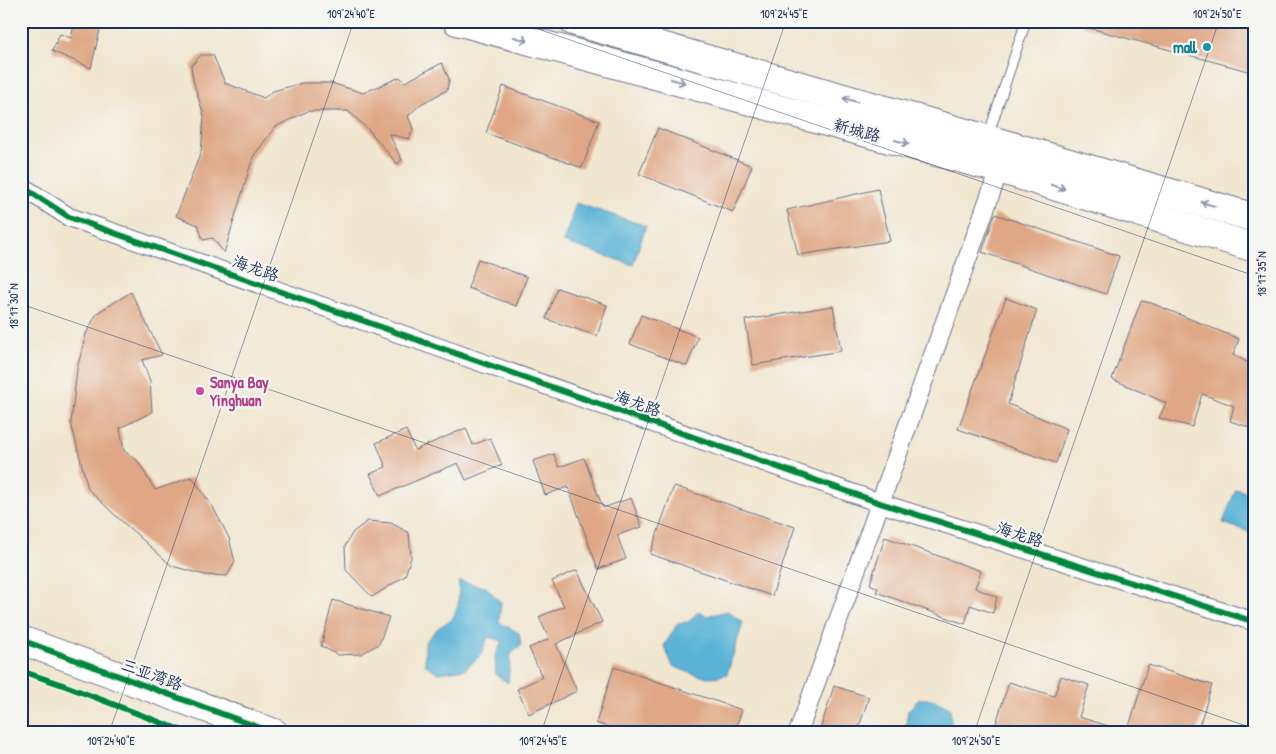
<svg xmlns="http://www.w3.org/2000/svg" width="1276" height="754" viewBox="0 0 1276 754" font-family="'Patrick Hand','LXGW WenKai TC',sans-serif">
<style>
.water{fill:#58b3d6;stroke:#3a719a}
.building{fill:#dfa785}
.lines{fill:none;stroke-linecap:round;stroke-linejoin:round}
.lane-casing{stroke:#666f86;stroke-width:11}
.street-casing{stroke:#666f86;stroke-width:20}
.primary-casing{stroke:#666f86;stroke-width:30}
.lane{stroke:#fff;stroke-width:9}
.street{stroke:#fff;stroke-width:18}
.primary{stroke:#fff;stroke-width:28}
.cycleway-casing{stroke:#f6f6f2;stroke-width:9}
.cycleway{stroke:#00873e;stroke-width:6}
.oneway{stroke:#8d97ae}
.ticks{fill:none;stroke:#1b2f5e;stroke-width:1;stroke-opacity:0.45}
.culture-dot{fill:#0f9aa8;stroke:#f6f6f2;stroke-width:2}
.hotel-dot{fill:#d1479c;stroke:#f6f6f2;stroke-width:2}
.labels{text-anchor:middle;dominant-baseline:central;stroke-width:4.5;stroke-linejoin:round;paint-order:stroke}
.culture-label{font-size:16px;font-weight:bold;fill:#0d838f;stroke:#f6f6f2;text-anchor:end}
.street-label{font-size:16px;fill:#1b2f5e;stroke:#f6f6f2}
.hotel-label{font-size:16px;font-weight:bold;fill:#b23c85;stroke:#f6f6f2;text-anchor:start}
.neatline{fill:none;stroke:#1b2f5e;stroke-width:2}
.ticks-label{font-size:12px;text-anchor:middle;fill:#1b2f5e}
</style>
<rect width="100%" height="100%" fill="#f6f6f2"/>
<filter id="ink" filterUnits="userSpaceOnUse"><feTurbulence type="fractalNoise" baseFrequency=".02" numOctaves="2"/><feDisplacementMap in="SourceGraphic" scale="10" xChannelSelector="R" yChannelSelector="G"/><feConvolveMatrix kernelMatrix="1 2 1 2 8 2 1 2 1" color-interpolation-filters="sRGB"/></filter>
<filter id="wash" filterUnits="userSpaceOnUse"><feTurbulence type="fractalNoise" baseFrequency=".0096" numOctaves="4" result="noise"/><feDisplacementMap in="SourceGraphic" scale="20" xChannelSelector="R" yChannelSelector="G"/><feGaussianBlur stdDeviation="1.12" result="paint"/><feColorMatrix in="noise" values="0 0 0 0 0 0 0 0 0 0 0 0 0 0 0 0 0 1.4 0 .05"/><feComposite in="paint" operator="in"/></filter>
<g filter="url(#wash)">
<rect width="100%" height="100%" fill="#f1e6cf"/>
<g class="water">
<polygon points="576,203 646,226 633,265 563,242"/>
<polygon points="1236,489 1255,495 1255,534 1223,523"/>
<polygon points="459,581 486,587 501,602 499,622 519,633 521,646 511,654 508,683 496,675 495,657 502,641 488,637 480,656 465,669 439,673 425,665 425,642 439,627 452,620 458,606"/>
<path d="M 728,611 L 743,623 L 727,674 C 707,681 692,674 673,666 L 664,646 L 678,623 L 689,622 L 698,612 L 707,616 Z"/>
<polygon points="919,699 932,699 950,708 951,722 948,733 905,733 908,710"/>
</g>
<g id="blocks">
<g class="building">
<polygon points="75,21 102,21 91,68 52,51 60,34 71,38"/>
<polygon points="1083,21 1255,21 1255,73 1082,26"/>
<polygon points="201,55 213,55 225,83 264,98 273,91 302,83 331,83 363,93 400,77 405,82 442,63 449,79 447,90 421,104 408,116 413,129 409,139 389,134 402,160 397,164 368,129 348,111 308,111 275,127 253,157 224,253 213,238 203,240 198,225 176,216 201,152 204,116 193,80 191,66"/>
<polygon points="503,86 599,121 582,168 486,133"/>
<polygon points="658,128 752,166 733,212 639,174"/>
<polygon points="878,189 890,241 798,255 787,210"/>
<polygon points="995,214 1119,256 1106,294 982,252"/>
<polygon points="478,259 527,277 516,306 468,288"/>
<polygon points="557,288 607,305 597,336 546,319"/>
<polygon points="131,292 162,355 142,360 150,381 152,412 120,428 124,451 137,460 155,490 192,477 213,507 229,538 235,562 227,576 205,575 172,566 116,516 88,489 71,423 77,369 86,334 97,313"/>
<polygon points="1006,298 1037,310 1008,404 1067,429 1056,463 958,429"/>
<polygon points="1141,301 1151,303 1239,339 1233,355 1255,366 1255,429 1230,421 1234,406 1202,394 1192,427 1159,418 1166,403 1112,379"/>
<polygon points="833,306 841,351 753,365 745,320"/>
<polygon points="641,315 698,337 687,366 630,344"/>
<polygon points="466,428 473,445 490,438 502,465 466,480 458,463 380,496 370,474 386,467 376,443 406,430 415,450"/>
<polygon points="554,454 559,467 584,458 603,508 631,498 642,527 617,535 626,559 598,569 568,487 545,495 533,461"/>
<polygon points="674,486 795,527 772,596 650,554"/>
<polygon points="368,521 391,523 409,533 411,557 405,576 372,597 346,570 345,546 353,532"/>
<polygon points="885,537 981,571 975,588 997,597 993,613 970,605 965,624 876,592 878,588 870,584"/>
<polygon points="577,570 602,622 556,644 577,691 529,714 517,689 542,677 529,648 549,639 539,617 564,606 552,581"/>
<polygon points="333,600 389,617 379,644 361,654 338,655 321,646"/>
<polygon points="1148,665 1212,685 1197,733 1127,733"/>
<polygon points="614,667 742,710 734,733 627,733 596,723"/>
<polygon points="1061,676 1089,685 1079,717 1118,729 1117,733 993,733 1009,682 1054,696"/>
<polygon points="834,686 869,697 857,733 819,733"/>
</g>
</g>
</g>
<g filter="url(#ink)">
<use href="#blocks" fill-opacity="0" stroke="#666f86" stroke-width="1"/>
<g class="lines">
<defs>
<polyline id="lane" points="988,136 1026,21"/>
<g id="street">
<polyline points="21,186 69,217 880,503 1255,622"/>
<polyline points="798,733 1003,159"/>
</g>
<g id="primary">
<polyline points="457,21 999,169 1255,248"/>
<polyline points="573,21 1008,145 1255,218"/>
<polyline points="21,640 274,733"/>
</g>
</defs>
<use href="#lane" class="lane-casing"/>
<use href="#street" class="street-casing"/>
<use href="#primary" class="primary-casing"/>
<use href="#lane" class="lane"/>
<use href="#street" class="street"/>
<use href="#primary" class="primary"/>
<defs>
<g id="cycleway">
<polyline points="21,186 69,217 880,503 1255,622"/>
<polyline points="21,640 274,733"/>
<polyline points="21,671 63,685 188,733"/>
</g>
</defs>
<use href="#cycleway" class="cycleway-casing"/>
<use href="#cycleway" class="cycleway"/>
</g>
<defs><path id="oneway-shaft" d="M-6 0H5M1.5-3L5.5 0L1.5 3" fill="none" stroke-width="1.6" stroke-linecap="round" stroke-linejoin="round" transform="scale(1.25)"/></defs>
<g class="oneway">
<use href="#oneway-shaft" transform="translate(521 39) rotate(15)"/>
<use href="#oneway-shaft" transform="translate(678 81) rotate(15)"/>
<use href="#oneway-shaft" transform="translate(850 100) rotate(-164)"/>
<use href="#oneway-shaft" transform="translate(902 142) rotate(15)"/>
<use href="#oneway-shaft" transform="translate(1058 187) rotate(17)"/>
<use href="#oneway-shaft" transform="translate(1208 204) rotate(-163)"/>
</g>
</g>
<path class="ticks" d="M 515,21 L 1255,276M 21,304 L 1255,729M 109,733 L 354,21M 541,733 L 786,21M 974,733 L 1219,21"/>
<circle class="culture-dot" cx="1207" cy="47" r="5"/>
<circle class="hotel-dot" cx="200" cy="391" r="5"/>
<g class="labels">
<g class="culture-label">
<text x="1197" y="47">mall</text>
</g>
<g class="street-label">
<text transform="translate(857 130) rotate(15)">新城路</text>
<text transform="translate(256 268) rotate(19)">海龙路</text>
<text transform="translate(638 403) rotate(19)">海龙路</text>
<text transform="translate(1020 534) rotate(18)">海龙路</text>
<text transform="translate(152 674) rotate(20)">三亚湾路</text>
</g>
<g class="hotel-label">
<text x="210" y="382">Sanya Bay<tspan x="210" dy="18">Yinghuan</tspan></text>
</g>
</g>
<rect width="1276" height="754" fill="none" stroke="#f6f6f2" stroke-width="55"/>
<rect x="28" y="28" width="1220" height="698" class="neatline"/>
<g class="ticks-label">
<text x="351" y="18">109°24'40"E</text>
<text x="784" y="18">109°24'45"E</text>
<text x="1217" y="18">109°24'50"E</text>
<text transform="translate(1262 274) rotate(-90)" y="4">18°17'35"N</text>
<text transform="translate(14 306) rotate(-90)" y="4">18°17'30"N</text>
<text x="111" y="745">109°24'40"E</text>
<text x="543" y="745">109°24'45"E</text>
<text x="976" y="745">109°24'50"E</text>
</g>
</svg>
